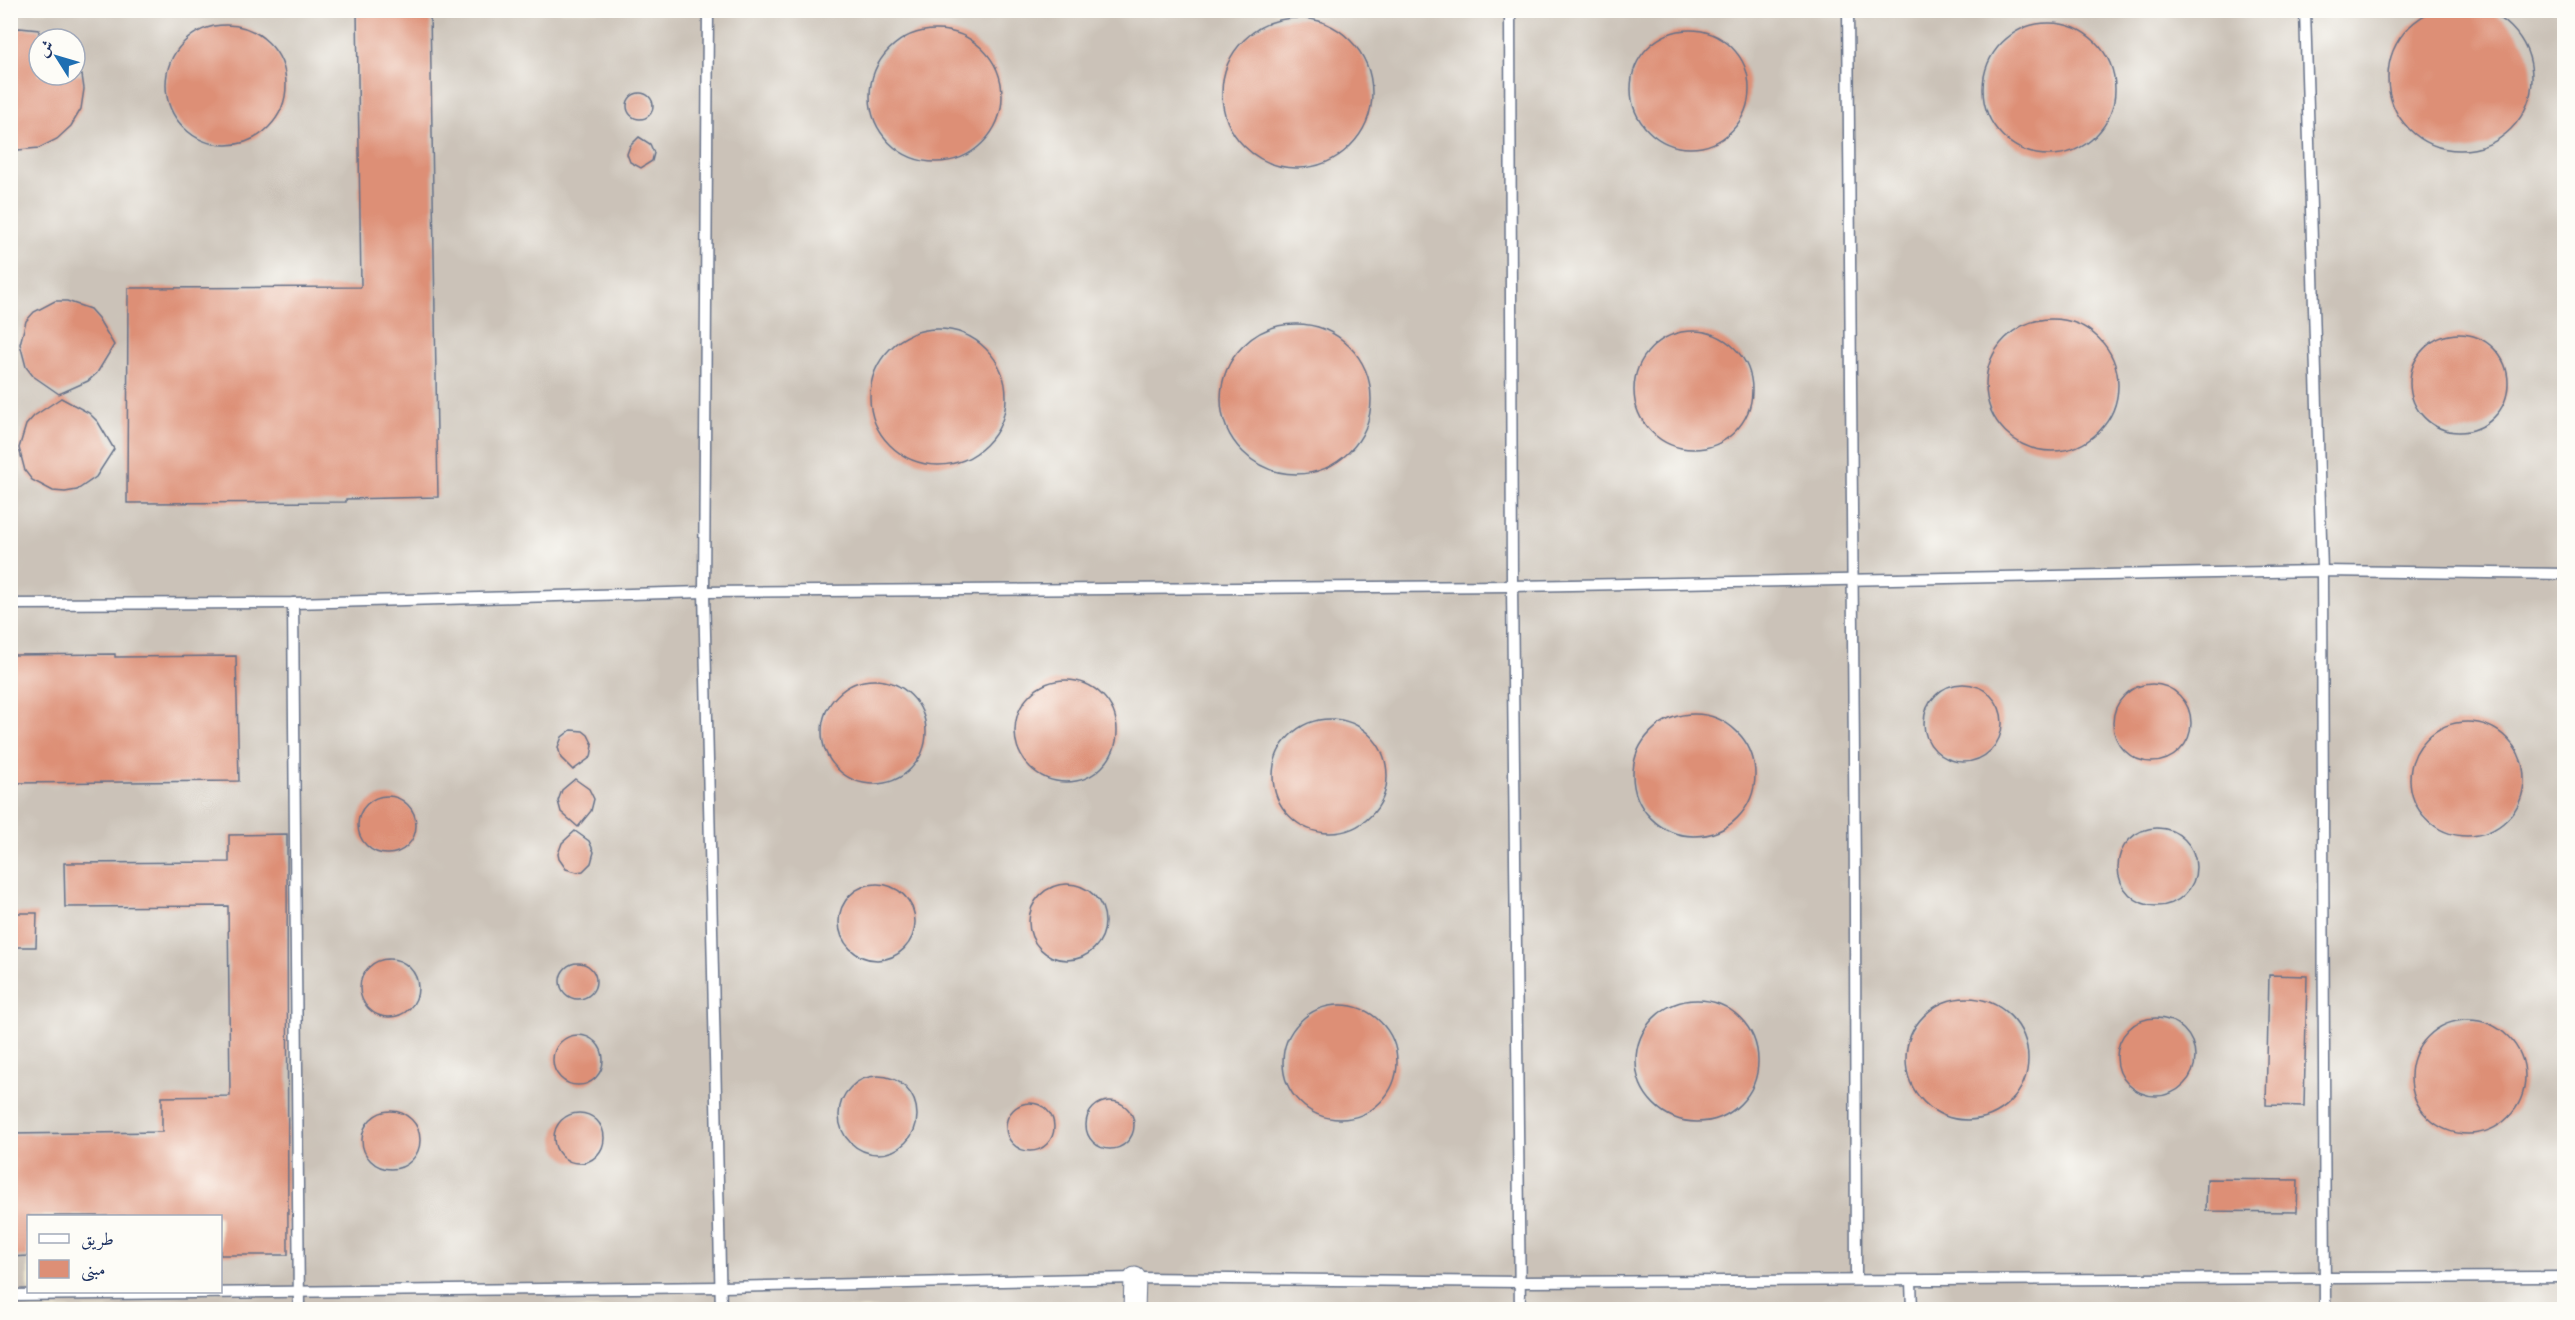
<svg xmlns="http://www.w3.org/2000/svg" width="2575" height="1320" viewBox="0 0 2575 1320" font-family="'Libre Bodoni',Amiri,serif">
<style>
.industrial{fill:#cbc2b8;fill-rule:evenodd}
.building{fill:#dd8f76}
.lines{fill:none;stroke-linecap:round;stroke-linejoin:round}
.lane-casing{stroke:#667188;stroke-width:13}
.street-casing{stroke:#667188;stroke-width:23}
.lane{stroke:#fff;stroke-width:10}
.street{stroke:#fff;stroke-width:21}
</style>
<rect width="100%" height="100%" fill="#fdfcf7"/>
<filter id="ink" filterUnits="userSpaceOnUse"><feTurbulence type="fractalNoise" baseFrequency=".0167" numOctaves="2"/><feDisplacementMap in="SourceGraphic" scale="12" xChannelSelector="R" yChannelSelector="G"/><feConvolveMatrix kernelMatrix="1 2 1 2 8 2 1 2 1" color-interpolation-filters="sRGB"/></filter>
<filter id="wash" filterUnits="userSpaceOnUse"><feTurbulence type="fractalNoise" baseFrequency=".008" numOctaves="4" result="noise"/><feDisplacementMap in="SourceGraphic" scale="24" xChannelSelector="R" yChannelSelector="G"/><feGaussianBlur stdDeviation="1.35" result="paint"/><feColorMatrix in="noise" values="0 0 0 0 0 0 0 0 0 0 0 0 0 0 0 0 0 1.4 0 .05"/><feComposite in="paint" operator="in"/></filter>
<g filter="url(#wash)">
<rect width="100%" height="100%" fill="#f2ecd5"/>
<path class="industrial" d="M 11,11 L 2564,11 L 2564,1309 L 11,1309 ZM 39,39 L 75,39 L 75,75 L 39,75 ZM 28,1216 L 220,1216 L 220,1292 L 28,1292 Z"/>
<g id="blocks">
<g class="building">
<circle cx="2460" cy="78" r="72"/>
<polygon points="357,10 430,10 438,497 346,499 346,502 127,503 128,288 361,287"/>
<circle cx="1297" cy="93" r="75"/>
<circle cx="2049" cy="89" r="66"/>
<circle cx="226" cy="85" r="60"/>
<polygon points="20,28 39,30 39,75 82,75 84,89 81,109 71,126 57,139 39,148 18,150 10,148 10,30"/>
<circle cx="936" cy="96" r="66"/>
<circle cx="1690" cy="89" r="59"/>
<circle cx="640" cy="106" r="13"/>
<polygon points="639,137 650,144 654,153 652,161 641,168 630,162 627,154 630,146"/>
<polygon points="55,301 67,301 90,309 98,318 114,345 97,373 88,381 59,394 33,376 26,367 20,344 26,321 34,312"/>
<circle cx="2052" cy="385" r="66"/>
<circle cx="1296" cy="399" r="75"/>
<circle cx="938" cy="397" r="68"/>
<circle cx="1693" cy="390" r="59"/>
<circle cx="2459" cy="383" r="49"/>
<polygon points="61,398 89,413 98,422 114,449 96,477 77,490 65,492 53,491 32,480 25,471 19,448 26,425 34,416"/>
<polygon points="115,654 115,657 236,656 239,781 10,783 10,655"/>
<circle cx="1066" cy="731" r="51"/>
<circle cx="874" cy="732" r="52"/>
<circle cx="1963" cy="723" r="39"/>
<circle cx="2152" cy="723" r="39"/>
<circle cx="1694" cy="775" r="61"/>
<circle cx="1330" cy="776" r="57"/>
<circle cx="2467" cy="779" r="57"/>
<polygon points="571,730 583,731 588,735 593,745 591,757 573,770 561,758 558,747 562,737"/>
<polygon points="575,779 589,789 594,799 591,811 578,827 561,812 558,801 562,790"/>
<circle cx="387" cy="825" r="29"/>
<circle cx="2157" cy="867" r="39"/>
<polygon points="575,831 589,841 594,852 591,863 583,871 577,872 566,869 559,859 558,854 562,843"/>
<polygon points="287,834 288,1255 220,1255 220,1216 28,1216 28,1256 10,1257 10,1134 162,1132 162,1097 230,1096 228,906 65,907 64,863 229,862 229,835"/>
<circle cx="1067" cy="922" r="38"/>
<circle cx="877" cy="922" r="38"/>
<polygon points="10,913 37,913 36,947 10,947"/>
<circle cx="389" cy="988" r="29"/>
<circle cx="578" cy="981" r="18"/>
<polygon points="2269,975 2307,976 2304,1106 2266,1105"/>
<circle cx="1967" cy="1059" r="61"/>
<circle cx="1697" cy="1061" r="61"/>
<circle cx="1340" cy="1062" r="57"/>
<circle cx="2156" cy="1057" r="39"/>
<circle cx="2468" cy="1077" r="57"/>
<circle cx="578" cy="1060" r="25"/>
<circle cx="878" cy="1115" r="39"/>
<circle cx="1110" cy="1125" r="24"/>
<circle cx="1030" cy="1127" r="24"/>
<circle cx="391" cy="1140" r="29"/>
<circle cx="579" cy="1138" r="25"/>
<polygon points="2207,1179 2298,1180 2297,1212 2206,1211"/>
</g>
</g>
</g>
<g filter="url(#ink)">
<use href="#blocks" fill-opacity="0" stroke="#667188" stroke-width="1.5"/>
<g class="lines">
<defs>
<g id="lane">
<polyline points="708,10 704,592 721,1310"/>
<polyline points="1510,10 1512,586 1520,1310"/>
<path d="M 1848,10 C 1852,434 1856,856 1856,1279"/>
<polyline points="2305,10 2322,571 2325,1310"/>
<polyline points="293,603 299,1310"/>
<polyline points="10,604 293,603 704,592 1512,586 2322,571 2564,574"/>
<polyline points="1911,1281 1912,1310"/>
<polyline points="10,1295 720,1287 1135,1278 1520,1282 2564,1277"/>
</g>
<polyline id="street" points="1134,1310 1135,1278"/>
</defs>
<use href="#lane" class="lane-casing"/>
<use href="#street" class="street-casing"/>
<use href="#lane" class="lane"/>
<use href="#street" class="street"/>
</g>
</g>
<rect width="2575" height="1320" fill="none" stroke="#fdfcf7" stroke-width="36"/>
<rect x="27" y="1215" width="195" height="78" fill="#fdfcf7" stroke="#a3aaba" stroke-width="1.5"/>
<rect x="39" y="1234" width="30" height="9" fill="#ffffff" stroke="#a3aaba" stroke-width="1.5"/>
<text x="81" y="1245" font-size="18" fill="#1b2f5e">طريق</text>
<rect x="39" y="1260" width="30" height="18" fill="#dd8f76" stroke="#a3aaba" stroke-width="1.5"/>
<text x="81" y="1275" font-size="18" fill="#1b2f5e">مبنى</text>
<g transform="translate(57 57) rotate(307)"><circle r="28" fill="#fdfcf7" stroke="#a3aaba" stroke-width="1.5"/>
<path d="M0-4.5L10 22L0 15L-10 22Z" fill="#1f6fb2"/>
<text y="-9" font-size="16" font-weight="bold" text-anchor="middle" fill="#1b2f5e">ش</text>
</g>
</svg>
